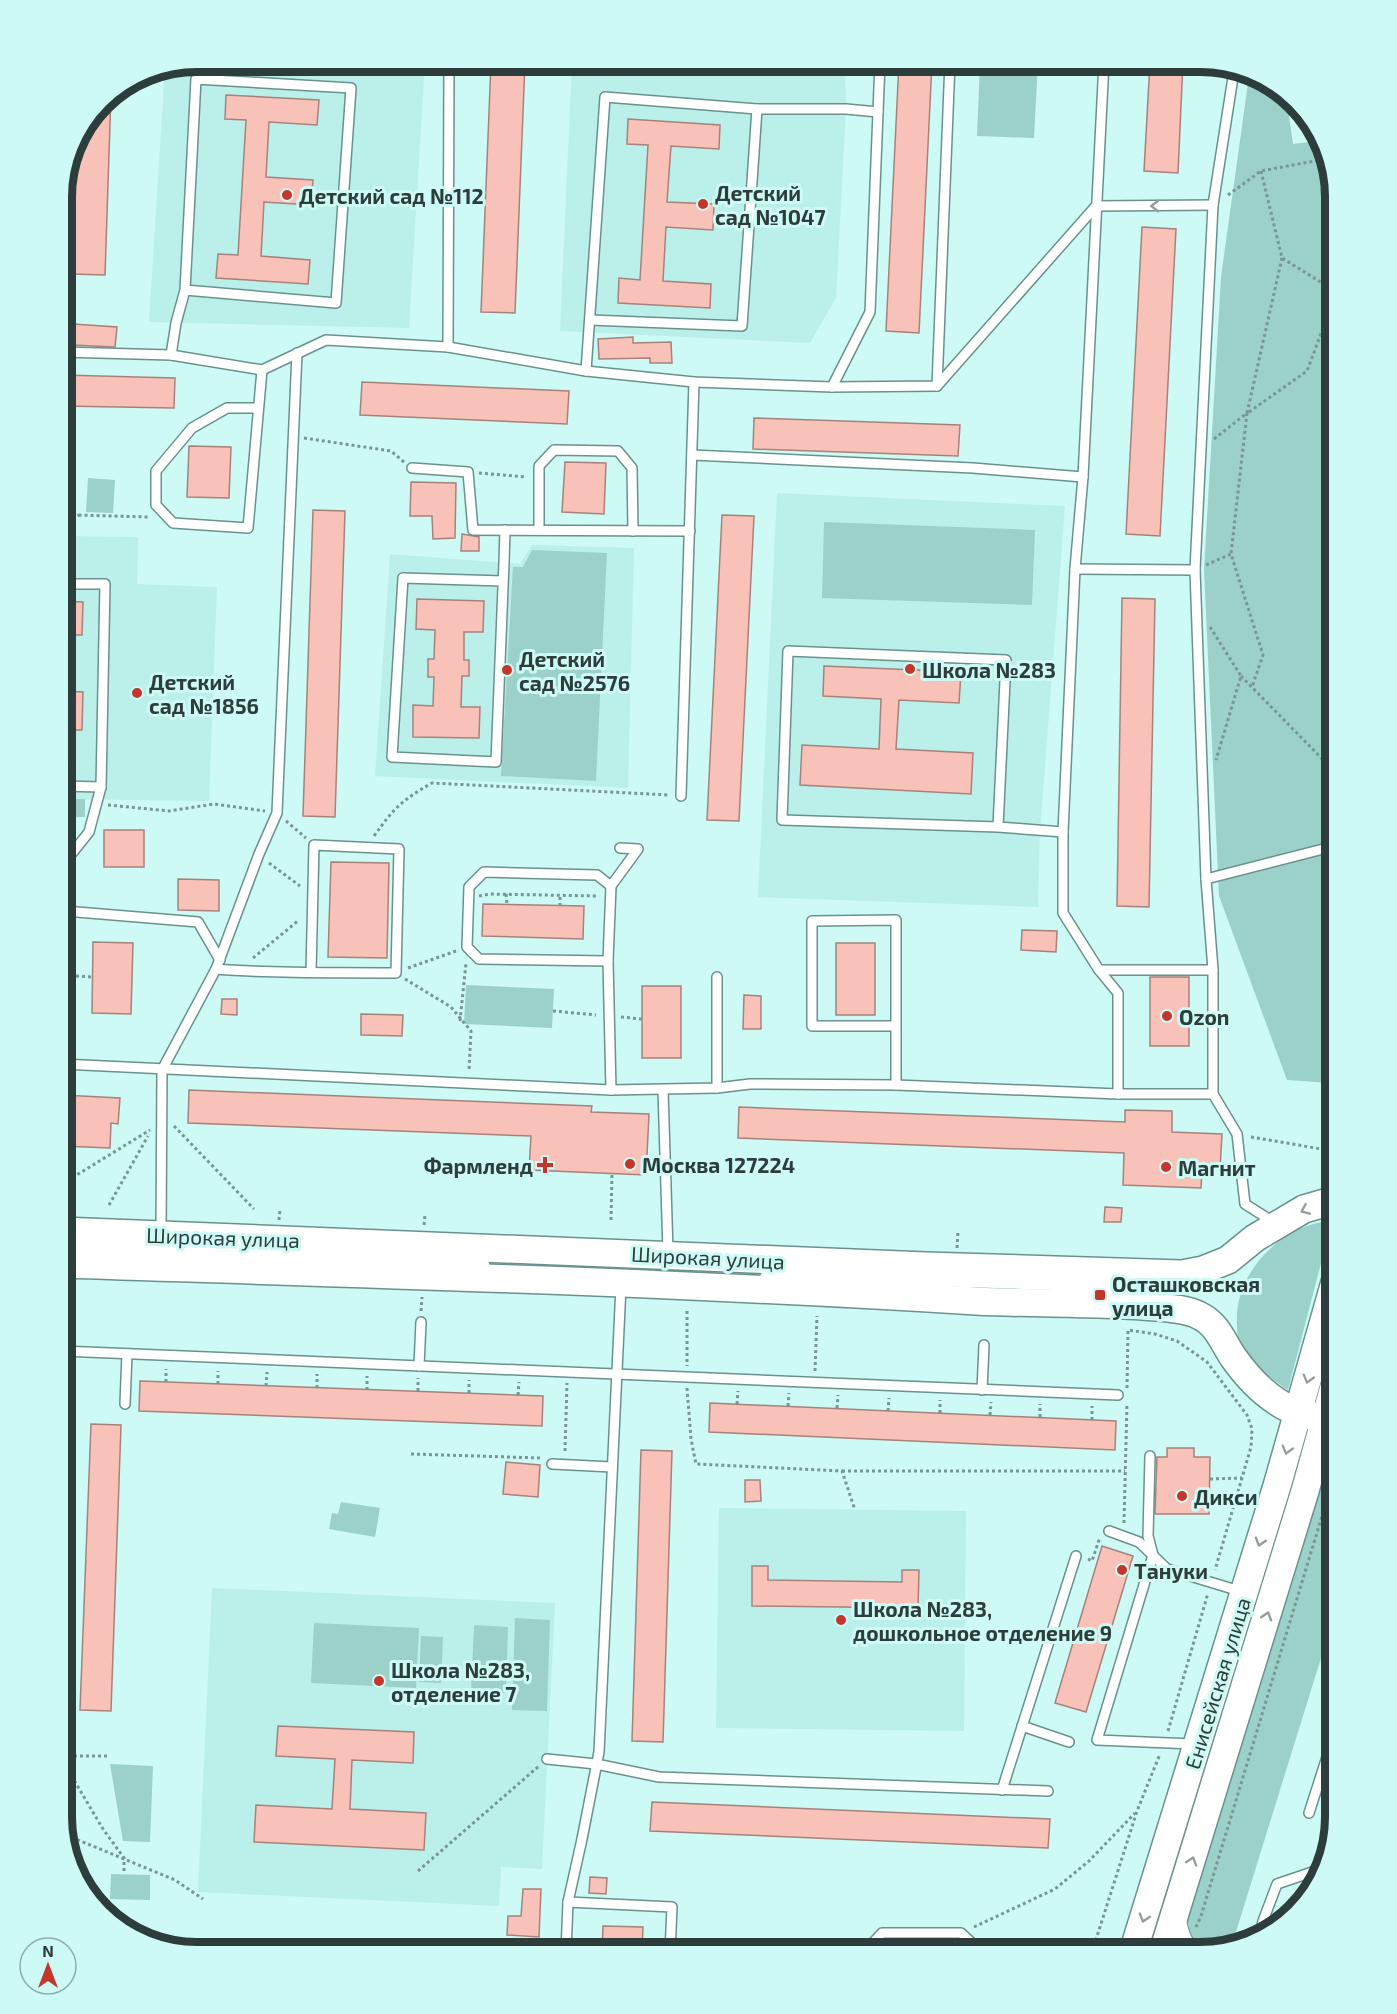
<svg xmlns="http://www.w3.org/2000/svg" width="1397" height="2014" viewBox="0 0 1397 2014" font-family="'Exo 2',sans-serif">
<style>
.built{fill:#baf0e9}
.green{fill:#9cd1ca}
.building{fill:#f8c2b9;stroke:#a7827c;stroke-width:1.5}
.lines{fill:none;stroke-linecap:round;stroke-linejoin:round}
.lane-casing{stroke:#69928d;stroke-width:12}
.street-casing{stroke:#69928d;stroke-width:22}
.secondary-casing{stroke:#69928d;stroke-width:30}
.path{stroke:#789692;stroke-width:3;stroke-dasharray:3 3;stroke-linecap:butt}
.lane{stroke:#fff;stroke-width:9}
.street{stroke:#fff;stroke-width:20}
.secondary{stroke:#fff;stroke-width:27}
.oneway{stroke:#969e9d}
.poi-dot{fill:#c4362b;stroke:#cdfaf4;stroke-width:2}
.labels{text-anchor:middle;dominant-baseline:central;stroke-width:6;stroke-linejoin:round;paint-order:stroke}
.poi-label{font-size:21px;font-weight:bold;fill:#2c3d3b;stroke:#cdfaf4;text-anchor:start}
.street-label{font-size:21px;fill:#2c3d3b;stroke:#cdfaf4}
.rim{fill:none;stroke:#2c3d3b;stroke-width:8}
</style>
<rect width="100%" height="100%" fill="#cdfaf4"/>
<g class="built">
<polygon points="197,62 425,62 409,328 149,322 165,68"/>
<polygon points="572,62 687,62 845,70 846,109 836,298 810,343 560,331"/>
<polygon points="777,493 1065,506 1040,831 1038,907 758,897"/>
<polygon points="62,536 138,537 137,584 217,587 209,801 62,799"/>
<polygon points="532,545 634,548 628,788 375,776 390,554 520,564"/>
<polygon points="719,1508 966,1511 964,1731 716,1728"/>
<polygon points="212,1588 555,1603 542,1869 501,1867 499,1906 198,1892"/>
</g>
<g class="green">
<polygon points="980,62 1038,62 1034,138 977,136"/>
<polygon points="1249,76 1275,84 1286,96 1293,144 1317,141 1335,269 1335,1030 1330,1083 1287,1080 1219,896 1204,570 1221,277"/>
<polygon points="88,478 115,480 113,513 86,512"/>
<polygon points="824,522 1035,530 1032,605 822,598"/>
<polygon points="532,550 607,553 596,781 501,776 513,567 523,567"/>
<rect x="62" y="799" width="23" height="18"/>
<polygon points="466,985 554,989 552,1028 464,1024"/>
<path d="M 1332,1221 L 1288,1390 C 1270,1378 1248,1362 1240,1341 C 1236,1334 1237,1322 1237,1314 C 1240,1267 1285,1223 1332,1221 Z"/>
<path d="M 1335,1444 L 1335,1613 L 1235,1935 C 1222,1949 1212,1950 1195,1944 L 1189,1933 L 1187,1921 L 1323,1467 L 1331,1447 Z"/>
<polygon points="341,1502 380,1508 375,1537 329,1529 332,1513 338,1514"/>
<polygon points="515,1618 550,1620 547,1711 512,1710"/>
<polygon points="314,1623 419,1628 416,1688 311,1683"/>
<polygon points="474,1625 508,1627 506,1693 471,1692"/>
<polygon points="421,1636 443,1637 441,1683 419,1682"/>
<polygon points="110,1764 153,1766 150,1842 123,1841"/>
<polygon points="111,1874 150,1875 150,1900 110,1899"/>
</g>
<g class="building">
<polygon points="491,62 525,62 515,313 481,312"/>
<polygon points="899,62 932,62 919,333 886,331"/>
<polygon points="1150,62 1183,62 1178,173 1144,171"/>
<polygon points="111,94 105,275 71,274 76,136 102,101"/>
<polygon points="226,95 319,100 317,125 269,122 266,177 313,180 311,205 264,202 261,256 310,260 308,284 216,278 218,254 238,255 246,120 225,119"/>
<polygon points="628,119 720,125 719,149 671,146 667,202 714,204 713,230 666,227 663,281 711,284 710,308 618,303 619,278 640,280 648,145 627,144"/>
<polygon points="1142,227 1176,229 1160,536 1126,534"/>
<polygon points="73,324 117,327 115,347 72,345"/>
<polygon points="633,337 633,343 671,342 672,363 650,363 650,358 599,359 598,339"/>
<polygon points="62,375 175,378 174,408 62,406"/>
<polygon points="362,382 569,391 567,424 360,415"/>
<polygon points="754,418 960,425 958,456 753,449"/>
<polygon points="189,446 231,447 229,498 187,497"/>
<polygon points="565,462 606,463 604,514 562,512"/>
<polygon points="411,482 456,483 455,538 433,539 432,516 410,516"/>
<polygon points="313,510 345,511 335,817 303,816"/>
<polygon points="722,515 754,516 739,821 707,820"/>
<polygon points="462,534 479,537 479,551 461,551"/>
<polygon points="1122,598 1155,599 1149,907 1117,906"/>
<polygon points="417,599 484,601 483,632 464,632 464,660 469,660 469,676 462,676 461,707 480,707 479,738 413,737 413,705 433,706 434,677 428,677 428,659 434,659 435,630 416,629"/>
<polygon points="62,601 83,602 82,635 62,635"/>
<polygon points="824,666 961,672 959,703 899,700 896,749 973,753 971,794 800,785 802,745 879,749 881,699 823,696"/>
<polygon points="62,691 83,692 82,730 62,730"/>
<rect x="104" y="830" width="40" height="37"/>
<polygon points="331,862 389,863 387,958 328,957"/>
<polygon points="178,879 219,880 219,911 178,910"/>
<polygon points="483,904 584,906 583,939 482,936"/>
<polygon points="1022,930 1057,931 1056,952 1021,950"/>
<polygon points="93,942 133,943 131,1014 92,1013"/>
<rect x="836" y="943" width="39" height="72"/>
<rect x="1150" y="977" width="39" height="69"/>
<rect x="642" y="986" width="39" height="72"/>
<polygon points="744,995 761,996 761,1029 743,1029"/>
<polygon points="222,999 237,999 237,1015 221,1014"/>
<polygon points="361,1014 403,1015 402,1036 361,1035"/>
<polygon points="189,1090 592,1106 591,1112 649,1114 646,1175 529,1170 531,1136 188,1123"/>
<polygon points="62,1095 120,1098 118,1124 111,1123 110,1148 62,1146"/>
<polygon points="739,1107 1125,1122 1125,1110 1172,1111 1172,1132 1222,1134 1220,1170 1202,1169 1201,1188 1123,1185 1124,1153 738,1138"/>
<polygon points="1105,1207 1122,1208 1121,1222 1104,1222"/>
<polygon points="140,1381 543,1396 542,1426 139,1411"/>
<polygon points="710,1403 1116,1421 1115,1450 709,1432"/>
<polygon points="91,1424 121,1425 111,1711 80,1710"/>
<polygon points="1167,1448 1194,1448 1194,1457 1210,1457 1209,1514 1155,1514 1157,1457 1167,1457"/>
<polygon points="641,1450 672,1451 663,1742 632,1741"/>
<polygon points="506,1462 540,1465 538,1497 503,1494"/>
<polygon points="745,1480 760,1480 761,1501 745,1502"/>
<polygon points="1102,1546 1133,1556 1086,1712 1055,1703"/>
<polygon points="752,1566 768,1566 768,1580 902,1582 902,1570 919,1570 918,1608 752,1606"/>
<polygon points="278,1726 414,1732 413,1763 352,1760 350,1809 426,1813 424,1850 254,1842 256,1805 332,1809 335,1759 276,1756"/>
<polygon points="652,1802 1050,1819 1048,1848 650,1831"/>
<polygon points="590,1877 607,1878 606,1894 589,1893"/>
<polygon points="523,1889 541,1889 539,1937 507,1935 508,1916 521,1916"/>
<polygon points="603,1926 643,1927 642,1952 602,1952"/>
</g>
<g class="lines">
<defs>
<g id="lane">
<polyline points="1104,62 1083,477 1075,569 1063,832 1063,913 1099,970 1118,993 1118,1094 1213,1094"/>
<polyline points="590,320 742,326 757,109"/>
<polyline points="448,347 449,62"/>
<polyline points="62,352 171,355 262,370 326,340 448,347 586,371 694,382 832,387 937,386 1096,206 1213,205"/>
<polyline points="171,355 176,323 185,290 196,79 351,88 336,303 185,290"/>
<polyline points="586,371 605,97 757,109 846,109 878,112"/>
<polyline points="937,386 950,62"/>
<polyline points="832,387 870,312 880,62"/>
<polyline points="258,408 227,408 192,428 156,471 156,505 173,523 248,528 262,370"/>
<polyline points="692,455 973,468 1083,477"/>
<polyline points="412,468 468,472 473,530 690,531"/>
<polyline points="539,530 539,466 554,450 618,451 632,468 633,531"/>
<polyline points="1075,569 1195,570"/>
<polyline points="503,581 403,578 392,757 496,762 504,562 505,530"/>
<polyline points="62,786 101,787 105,584 62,584"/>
<polyline points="681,796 694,382"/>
<polyline points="998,827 1006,660 788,651 782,820 998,827 1063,832"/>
<polyline points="62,861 65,862 64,1065"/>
<polyline points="65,862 89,832 101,787"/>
<polyline points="1206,879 1335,846"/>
<polyline points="65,911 198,922 220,960"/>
<polyline points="608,961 479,959 467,947 469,887 484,872 597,875 611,886"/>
<path d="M 216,969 C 276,974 336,972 396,973 L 399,849 L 314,845 L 311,972"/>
<polyline points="1099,970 1213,970 1206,879 1195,570 1213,205 1234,71"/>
<polyline points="1213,970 1213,1094 1237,1134 1245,1204 1275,1223"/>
<polyline points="717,977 717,1088"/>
<polyline points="895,1026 812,1026 812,921 896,920 896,1085"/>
<polyline points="62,1064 611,1090 717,1088 750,1084 896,1085 1118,1094"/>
<polyline points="611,1090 608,961 611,886 638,849 620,848"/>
<polyline points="663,1090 668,1252"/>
<polyline points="161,1233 162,1070 216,969 259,854 277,813 297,353"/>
<polyline points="62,1248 485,1265"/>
<polyline points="765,1276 1130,1288 1152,1297"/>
<polyline points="62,1351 1118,1395"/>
<polyline points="419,1366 421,1322"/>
<polyline points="982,1390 984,1345"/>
<polyline points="125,1404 127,1354"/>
<polyline points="1150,1456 1148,1536 1153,1555 1097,1740 1193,1744"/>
<polyline points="552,1464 612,1467"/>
<polyline points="1109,1531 1139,1542 1167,1569 1243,1592"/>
<polyline points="1022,1726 1069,1742"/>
<polyline points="547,1759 596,1764 659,1777 1048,1791"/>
<polyline points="1002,1790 1076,1556"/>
<polyline points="1309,1813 1335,1732"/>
<polyline points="568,1902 672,1907 670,1952"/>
<polyline points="1260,1936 1263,1921 1277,1884 1321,1869"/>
<polyline points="566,1952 568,1902 582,1839 599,1752 621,1286"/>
<polyline points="870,1952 870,1946 882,1933 961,1933 975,1946 975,1952"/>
</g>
<path id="street" d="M 1175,1916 C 1178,1930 1180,1944 1192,1952"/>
<g id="secondary">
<polyline points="62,1231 926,1266 1182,1274 1203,1270 1228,1260 1255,1238 1304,1209 1335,1200"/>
<path d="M 62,1264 C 366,1274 671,1282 976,1301 C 1035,1304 1095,1302 1155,1307 C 1169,1308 1187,1309 1200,1316 C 1217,1324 1223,1342 1233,1357 C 1257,1391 1291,1421 1335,1417"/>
<polyline points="1133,1952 1277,1486 1335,1282"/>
<polyline points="1163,1952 1305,1491 1335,1383"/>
</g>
</defs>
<use href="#lane" class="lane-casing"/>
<use href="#street" class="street-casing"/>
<use href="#secondary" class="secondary-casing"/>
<g class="path">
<polyline points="1309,121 1311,135 1319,134"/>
<polyline points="1261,171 1282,258 1335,291"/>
<polyline points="1330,178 1335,215"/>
<polyline points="1228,195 1261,171 1325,159"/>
<polyline points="1249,412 1307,371 1335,296"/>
<polyline points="1247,413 1282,258"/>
<polyline points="304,438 391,451 404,462"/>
<polyline points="1214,439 1247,413 1231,554"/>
<polyline points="479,473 526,477"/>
<polyline points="68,510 76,515 149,517"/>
<polyline points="62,525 79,515"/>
<polyline points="1206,565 1231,554 1263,655 1252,687"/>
<polyline points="1210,627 1241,676 1216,760"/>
<polyline points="1241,676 1335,772"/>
<polyline points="108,805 169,811 214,804 265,811"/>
<polyline points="286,821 306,838"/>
<polyline points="62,832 75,832"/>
<path d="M 374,836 C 394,808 402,800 432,783 L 669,795"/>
<polyline points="269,863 300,886"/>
<polyline points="506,894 507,904"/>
<polyline points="479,896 490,894 597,896"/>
<polyline points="560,906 560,895"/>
<polyline points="253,958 299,920"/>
<polyline points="408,968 456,951"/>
<polyline points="76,976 93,977"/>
<polyline points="405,979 451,1007 471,1031 469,1071"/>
<polyline points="553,1011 596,1015"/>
<polyline points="621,1017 642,1019"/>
<polyline points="460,1021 466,963"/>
<polyline points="174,1126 254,1209"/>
<polyline points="1251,1137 1327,1150"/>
<polyline points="62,1184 150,1130"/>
<polyline points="109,1205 148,1136"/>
<polyline points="279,1220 280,1210"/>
<polyline points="611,1220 612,1173"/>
<polyline points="424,1225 425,1215"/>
<polyline points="957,1248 958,1231"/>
<polyline points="421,1311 422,1297"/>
<polyline points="687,1311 687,1366"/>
<polyline points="815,1371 817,1316"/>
<polyline points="166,1382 166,1369"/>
<polyline points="218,1384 218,1371"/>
<polyline points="266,1386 267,1372"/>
<polyline points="317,1388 317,1374"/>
<polyline points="687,1388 691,1439 696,1464 842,1471 855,1510"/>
<polyline points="1127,1388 1128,1330 1155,1334 1177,1341 1207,1362 1247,1415 1252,1429 1251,1447 1215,1570"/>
<polyline points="367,1390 367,1376"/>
<polyline points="418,1391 418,1378"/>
<polyline points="469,1393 469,1380"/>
<polyline points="518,1395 519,1382"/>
<polyline points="737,1404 738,1391"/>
<polyline points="788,1406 789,1393"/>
<polyline points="837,1408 838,1395"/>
<polyline points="888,1411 889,1398"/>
<polyline points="940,1413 940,1400"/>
<polyline points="990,1415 991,1402"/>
<polyline points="1040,1417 1040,1404"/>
<polyline points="1092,1420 1092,1406"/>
<polyline points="565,1451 567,1383"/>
<polyline points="411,1454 541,1458"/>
<polyline points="842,1471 1125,1471"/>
<polyline points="1210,1479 1242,1478"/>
<polyline points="1124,1523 1127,1403"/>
<polyline points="1088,1559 1092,1561 1100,1537"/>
<polyline points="1168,1731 1208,1593"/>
<polyline points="62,1756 110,1756"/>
<polyline points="62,1760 103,1829 124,1858 124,1874"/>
<polyline points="66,1835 175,1880 203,1899"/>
<polyline points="418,1871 539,1766"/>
<polyline points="974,1927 1055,1889 1089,1861 1135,1813"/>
<polyline points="1196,1927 1201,1916 1335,1473"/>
<polyline points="1092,1952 1137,1811 1160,1754"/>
</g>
<use href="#lane" class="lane"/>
<use href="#street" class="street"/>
<use href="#secondary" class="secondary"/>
</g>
<defs><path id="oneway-chevron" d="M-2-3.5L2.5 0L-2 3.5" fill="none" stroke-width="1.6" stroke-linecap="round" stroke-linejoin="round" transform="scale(1.5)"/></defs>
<g class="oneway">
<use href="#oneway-chevron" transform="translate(1155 206) rotate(180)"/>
<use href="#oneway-chevron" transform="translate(1305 1210) rotate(157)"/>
<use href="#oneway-chevron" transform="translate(1308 1379) rotate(106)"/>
<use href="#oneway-chevron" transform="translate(1287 1450) rotate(106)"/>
<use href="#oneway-chevron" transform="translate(1260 1542) rotate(107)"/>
<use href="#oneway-chevron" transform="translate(1267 1616) rotate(-73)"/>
<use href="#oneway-chevron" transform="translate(1192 1861) rotate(-73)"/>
<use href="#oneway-chevron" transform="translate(1144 1918) rotate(107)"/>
</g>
<g class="poi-dot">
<circle cx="287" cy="195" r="6"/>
<circle cx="703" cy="204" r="6"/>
<circle cx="910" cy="669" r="6"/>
<circle cx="507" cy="670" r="6"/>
<circle cx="137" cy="693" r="6"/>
<circle cx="1167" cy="1016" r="6"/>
<circle cx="630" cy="1164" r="6"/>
<path d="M542 1156h6v6h6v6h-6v6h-6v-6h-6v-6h6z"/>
<circle cx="1166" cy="1167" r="6"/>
<rect x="1094" y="1289" width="12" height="12" rx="3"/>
<circle cx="1182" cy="1496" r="6"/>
<circle cx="1122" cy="1570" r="6"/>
<circle cx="841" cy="1620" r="6"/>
<circle cx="379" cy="1681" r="6"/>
</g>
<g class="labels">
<g class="poi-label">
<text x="715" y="192">Детский<tspan x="715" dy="24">сад №1047</tspan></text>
<text x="299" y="195">Детский сад №112</text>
<text x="519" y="658">Детский<tspan x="519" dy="24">сад №2576</tspan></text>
<text x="922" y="669">Школа №283</text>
<text x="149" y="681">Детский<tspan x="149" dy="24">сад №1856</tspan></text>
<text x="1179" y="1016">Ozon</text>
<text x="642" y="1164">Москва 127224</text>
<text x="533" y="1165" text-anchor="end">Фармленд</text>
<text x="1178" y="1167">Магнит</text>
<text x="1112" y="1283">Осташковская<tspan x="1112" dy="24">улица</tspan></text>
<text x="1194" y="1496">Дикси</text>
<text x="1134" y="1570">Тануки</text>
<text x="853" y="1608">Школа №283,<tspan x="853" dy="24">дошкольное отделение 9</tspan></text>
<text x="391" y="1669">Школа №283,<tspan x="391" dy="24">отделение 7</tspan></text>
</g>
<g class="street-label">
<text transform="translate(223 1237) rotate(2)">Широкая улица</text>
<text transform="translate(708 1257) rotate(3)">Широкая улица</text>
<text transform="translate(1217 1683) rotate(-73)">Енисейская улица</text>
</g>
</g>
<path d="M0 0H1397V2014H0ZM197 72H1200A125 125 0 0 1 1325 197V1817A125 125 0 0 1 1200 1942H197A125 125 0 0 1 72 1817V197A125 125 0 0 1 197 72Z" fill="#cdfaf4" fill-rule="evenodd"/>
<path class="rim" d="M197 72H1200A125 125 0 0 1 1325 197V1817A125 125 0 0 1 1200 1942H197A125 125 0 0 1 72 1817V197A125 125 0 0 1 197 72Z"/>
<g transform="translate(48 1966)"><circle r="28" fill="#cdfaf4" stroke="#8daeaa" stroke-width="1.5"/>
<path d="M0-4.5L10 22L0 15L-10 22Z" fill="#c4362b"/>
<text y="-9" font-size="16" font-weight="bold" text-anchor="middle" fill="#2c3d3b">N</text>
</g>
</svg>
